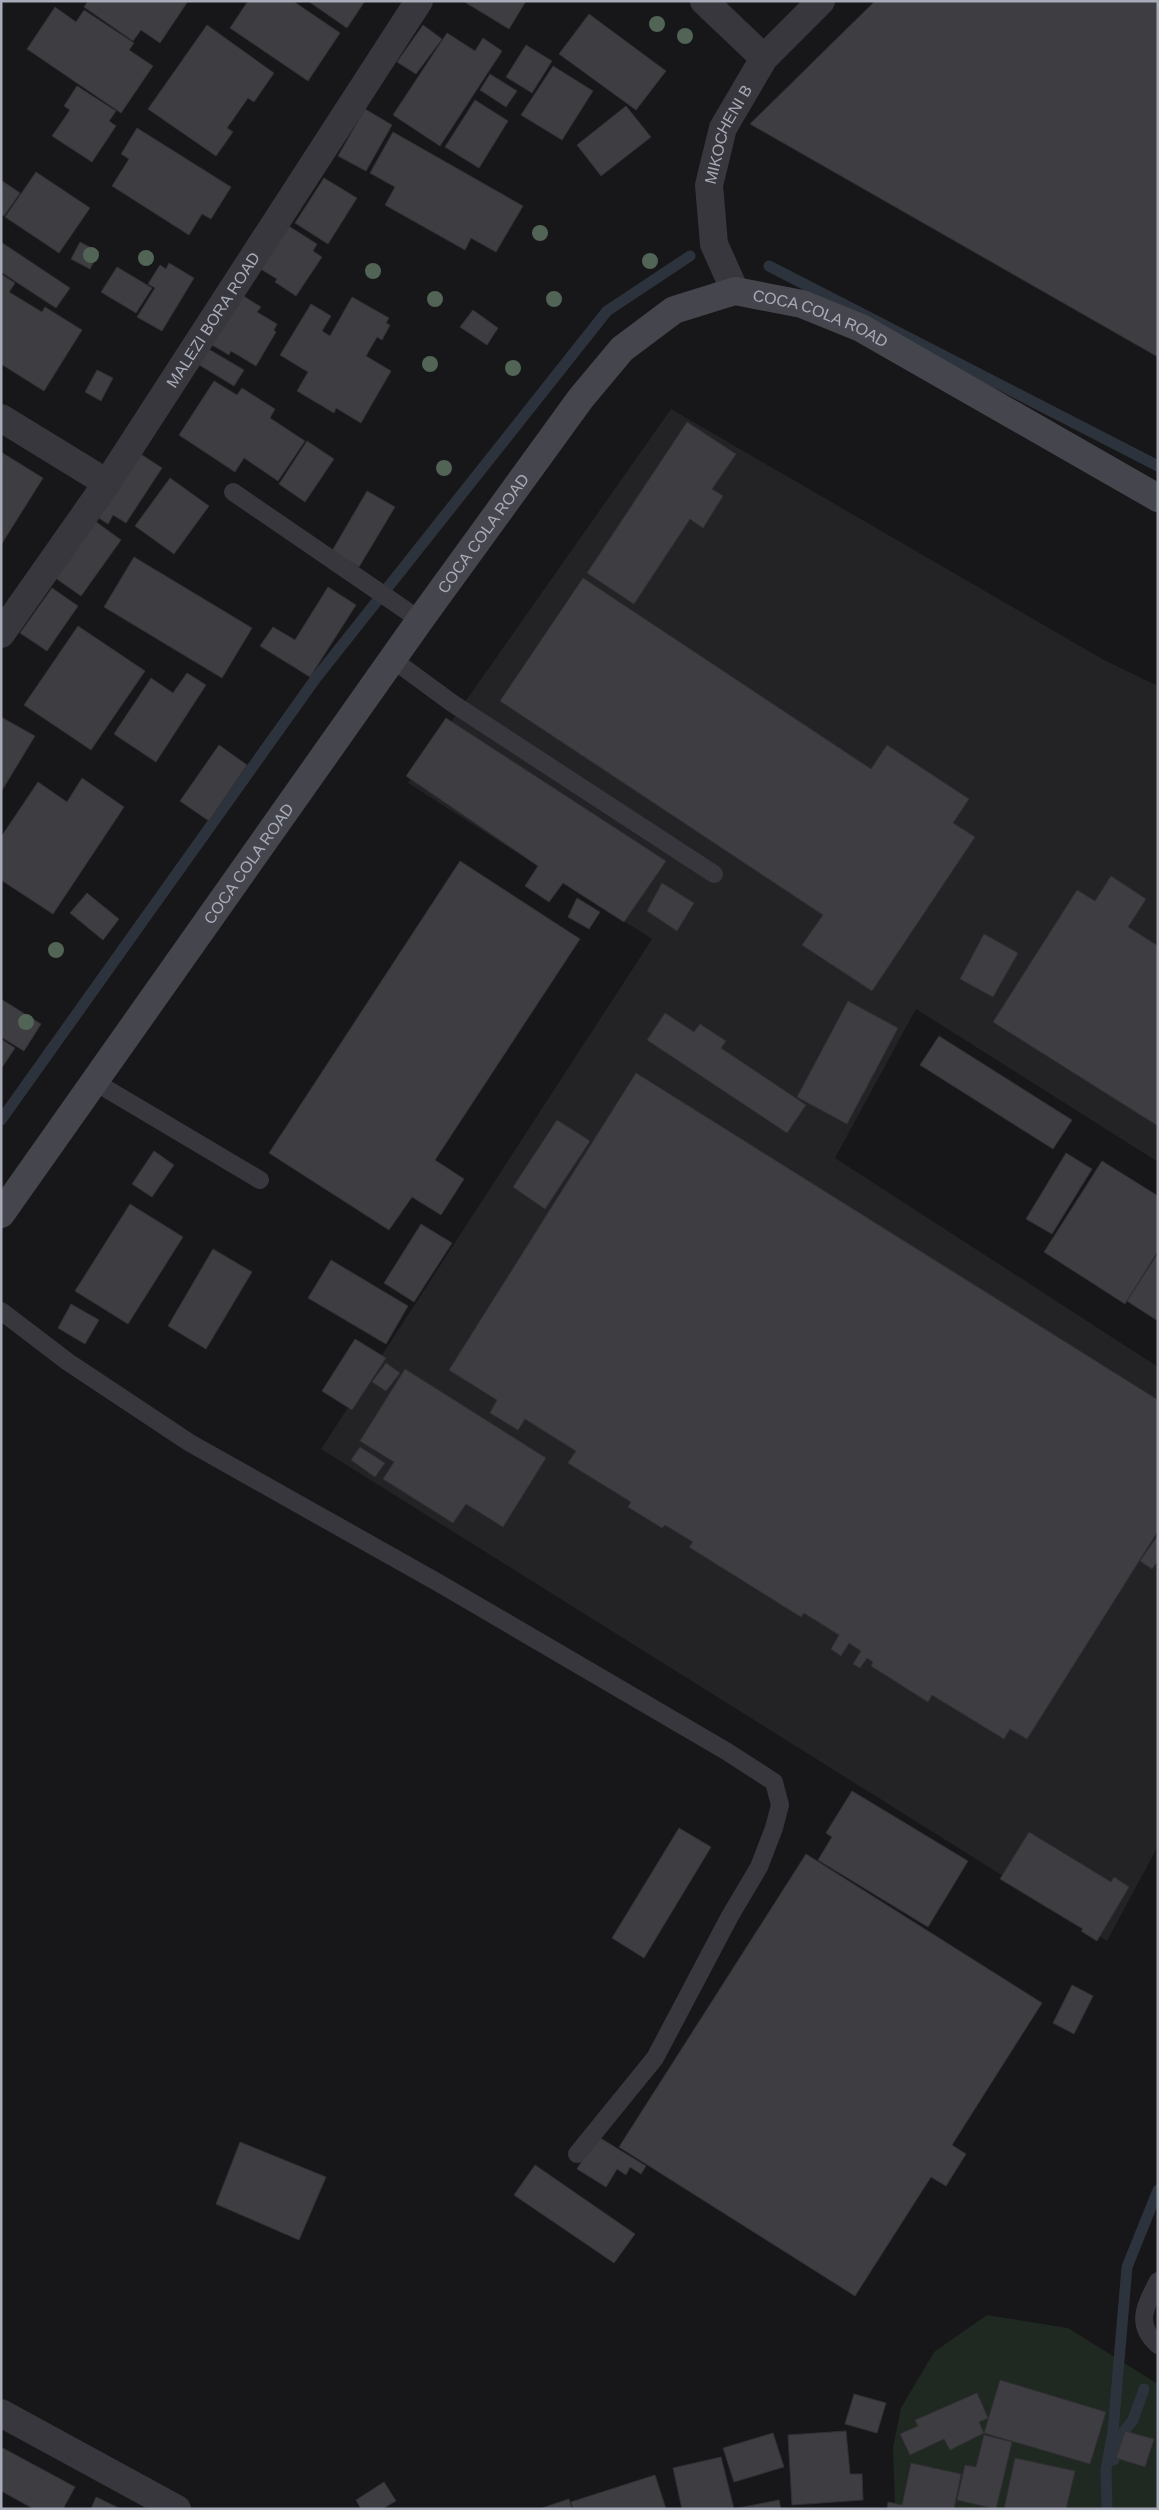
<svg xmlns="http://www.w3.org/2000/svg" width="1159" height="2510" viewBox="0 0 1159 2510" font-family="Arial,sans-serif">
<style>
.built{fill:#232225}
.green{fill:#202822}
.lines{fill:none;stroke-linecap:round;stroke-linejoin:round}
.stream{stroke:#2c333c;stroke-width:11}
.building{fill:#3e3e42;stroke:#313034}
.service{stroke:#37373d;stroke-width:18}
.minor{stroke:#37373d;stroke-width:28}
.tertiary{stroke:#37373d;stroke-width:28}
.secondary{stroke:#45464d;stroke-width:28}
.tree{fill:#516455}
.labels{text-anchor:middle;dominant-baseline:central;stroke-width:4;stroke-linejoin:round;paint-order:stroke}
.street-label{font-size:16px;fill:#a8abb8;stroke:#121113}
</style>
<rect width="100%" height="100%" fill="#171618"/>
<polygon class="built" points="671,409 1104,660 1158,686 1158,1162 916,1009 835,1158 1158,1367 1158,1846 1107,1941 321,1449 652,939 408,783"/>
<polygon class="green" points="987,2315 1068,2328 1158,2384 1158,2509 895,2509 893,2447 901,2408 934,2352"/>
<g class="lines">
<g class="stream">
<polyline points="769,266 1158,466"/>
<polyline points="1,1120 316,678 607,311 690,256"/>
<polyline points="1114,2460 1122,2434 1133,2420 1144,2389"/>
<polyline points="1107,2509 1106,2470 1113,2431 1127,2267 1158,2190"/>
</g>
</g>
<g class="building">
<polygon points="88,1 188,1 160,43 141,30 133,41 84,7"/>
<polygon points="248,1 293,1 340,33 308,81 230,28"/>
<polygon points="308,1 365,1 347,28"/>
<polygon points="463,1 526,1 509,29"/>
<polygon points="875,1 1158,1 1158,357 750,124"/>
<polygon points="55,7 76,22 84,10 134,43 129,50 153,66 121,113 27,49"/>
<polygon points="589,14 666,71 636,110 559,54"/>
<polygon points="207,25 274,73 254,102 248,98 227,128 233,132 216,156 148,109"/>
<polygon points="423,25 442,39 416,74 397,62"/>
<polygon points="447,33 475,51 483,38 502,51 440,146 393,115"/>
<polygon points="526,45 552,61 532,93 506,77"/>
<polygon points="553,66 593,91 562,140 521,115"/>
<polygon points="490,74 517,91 506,107 480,90"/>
<polygon points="77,86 116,111 109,121 116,126 92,162 52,136 70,110 64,106"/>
<polygon points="475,100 508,121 479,168 445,147"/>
<polygon points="626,106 651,137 601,176 577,145"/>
<polygon points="365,109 392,125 366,171 338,156"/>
<polygon points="137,128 231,187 211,219 202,214 189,235 112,186 129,159 121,154"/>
<polygon points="393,132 523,206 496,252 471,238 465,250 385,205 395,187 370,173"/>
<polygon points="36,172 90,208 59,253 5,217"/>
<polygon points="324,178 357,198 328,244 295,223"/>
<polygon points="1,180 20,193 4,216 1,214"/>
<polygon points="287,225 317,244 313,251 322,257 296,296 275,282 277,279 259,268"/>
<polygon points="1,242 70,288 56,308 1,272"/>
<polygon points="80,242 99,252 90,269 71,259"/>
<polygon points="169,263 194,278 162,331 137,317 155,288 148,284 160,265 166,269"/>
<polygon points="117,267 152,288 136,313 101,292"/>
<polygon points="1,274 15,283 9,292 42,312 45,307 82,330 44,391 1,364"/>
<polygon points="237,292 261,307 257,312 277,324 274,330 276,332 256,366 231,351 229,355 207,342"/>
<polygon points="352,297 389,318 386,323 390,325 382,340 377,337 366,356 391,371 361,423 336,408 334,413 297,391 308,372 280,355 311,304 331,316 322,331 330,336"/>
<polygon points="473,310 498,328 487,345 460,327"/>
<polygon points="205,347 244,370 234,386 196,363"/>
<polygon points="97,370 113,378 101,401 85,392"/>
<polygon points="214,381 237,395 242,388 275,409 270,418 305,441 278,481 244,458 235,472 179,435"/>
<polygon points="687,422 736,454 712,489 723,496 703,528 690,519 634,604 587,573"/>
<polygon points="307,441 334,459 305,502 279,484"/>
<polygon points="136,451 162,468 126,523 113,515 108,524 94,515"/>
<polygon points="1,452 43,478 1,545"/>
<polygon points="170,478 209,506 174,554 135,526"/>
<polygon points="367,491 395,507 359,567 332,551"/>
<polygon points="95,521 121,540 81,596 54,577"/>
<polygon points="134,557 252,628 222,678 104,607"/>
<polygon points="583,578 871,769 887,745 969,799 953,823 975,837 872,991 802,945 823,915 500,701"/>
<polygon points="328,587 356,605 310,677 260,646 273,627 295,640"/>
<polygon points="52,588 78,606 47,651 20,633"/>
<polygon points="78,626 145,671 91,750 24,705"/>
<polygon points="187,673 206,685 156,762 114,734 151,678 173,693"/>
<polygon points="1,717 35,736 1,792"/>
<polygon points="446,718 666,861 624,922 563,883 549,902 525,886 538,866 406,776"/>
<polygon points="219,745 247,765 209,821 180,801"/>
<polygon points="82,778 124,807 53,914 1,880 1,837 38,782 67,802"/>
<polygon points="460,861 580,939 435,1160 464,1179 441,1215 412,1197 389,1230 269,1153"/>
<polygon points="1111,876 1146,899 1128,927 1158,946 1158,1126 993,1022 1077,890 1095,901"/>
<polygon points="662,883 694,903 677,931 647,911"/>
<polygon points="87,893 119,919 103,940 70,913"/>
<polygon points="577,898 600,912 589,929 568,917"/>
<polygon points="984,934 1018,953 993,997 960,979"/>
<polygon points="1,999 41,1024 24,1051 1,1037"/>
<polygon points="848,1001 898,1028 847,1124 797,1097"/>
<polygon points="665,1013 694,1032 700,1024 726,1041 721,1048 806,1105 787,1133 647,1040"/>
<polygon points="939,1036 1072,1120 1053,1149 920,1065"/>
<polygon points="1,1039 15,1048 1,1069"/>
<polygon points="636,1073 1158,1400 1158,1531 1027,1739 1010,1729 1004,1739 932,1695 928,1702 871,1666 873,1662 867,1658 860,1668 853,1664 861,1651 849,1643 841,1656 831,1649 839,1635 804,1613 801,1617 689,1547 693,1542 665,1525 662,1528 628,1507 631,1502 568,1463 576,1451 525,1419 518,1430 490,1413 497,1400 449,1370"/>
<polygon points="557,1120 590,1141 545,1209 513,1187"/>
<polygon points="154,1151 174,1165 152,1197 132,1184"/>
<polygon points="1066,1153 1092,1169 1052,1234 1026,1219"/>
<polygon points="1102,1161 1158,1196 1158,1251 1125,1304 1044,1252"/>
<polygon points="130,1204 183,1237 128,1324 75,1291"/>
<polygon points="421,1224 452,1243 414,1302 384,1283"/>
<polygon points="213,1249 252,1272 206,1349 168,1326"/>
<polygon points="1158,1253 1158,1321 1127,1301"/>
<polygon points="331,1260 408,1306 386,1344 308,1298"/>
<polygon points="71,1304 99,1320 85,1344 58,1328"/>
<polygon points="355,1339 386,1358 352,1410 322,1391"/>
<polygon points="386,1363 400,1373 386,1391 372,1382"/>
<polygon points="405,1369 546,1458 503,1527 466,1504 453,1523 383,1479 394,1462 360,1441"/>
<polygon points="360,1447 385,1463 375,1477 351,1460"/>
<polygon points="1158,1535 1158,1561 1152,1569 1140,1561"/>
<polygon points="852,1791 968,1861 928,1927 818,1860 832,1837 826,1833"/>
<polygon points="679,1828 711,1847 644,1958 612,1938"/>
<polygon points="1029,1832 1111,1882 1114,1877 1129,1887 1097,1941 1081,1931 1083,1929 1000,1879"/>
<polygon points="806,1854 1042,2003 952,2145 966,2154 946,2186 931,2177 855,2296 619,2147"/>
<polygon points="1072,1985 1093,1996 1074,2034 1053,2023"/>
<polygon points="597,2136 646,2166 641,2174 630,2167 626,2175 617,2169 606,2187 577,2169"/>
<polygon points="240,2142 326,2177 299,2240 216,2204"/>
<polygon points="535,2165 635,2234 614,2263 514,2195"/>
<polygon points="1000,2380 1106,2412 1090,2464 984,2433"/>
<polygon points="977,2393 988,2418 979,2422 984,2433 950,2450 944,2439 910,2455 900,2434 918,2426 915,2420"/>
<polygon points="854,2394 886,2403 877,2433 845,2424"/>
<polygon points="846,2431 850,2474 862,2474 863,2500 792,2505 788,2435"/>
<polygon points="1125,2431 1154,2439 1145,2467 1116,2458"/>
<polygon points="773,2433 784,2467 734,2482 723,2448"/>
<polygon points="984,2435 1012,2442 996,2509 957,2500 965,2465 976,2467"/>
<polygon points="1,2447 75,2487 63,2509 34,2509 1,2491"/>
<polygon points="721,2457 734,2509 682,2509 673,2468"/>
<polygon points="1015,2458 1075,2471 1066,2509 1004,2509"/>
<polygon points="911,2463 961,2474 954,2509 887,2509 888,2502 902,2505"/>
<polygon points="655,2475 666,2509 573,2509 571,2502"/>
<polygon points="384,2482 396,2501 382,2509 361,2509 356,2500"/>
<polygon points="96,2497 121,2509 91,2509"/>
<polygon points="569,2499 572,2509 539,2509"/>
<polygon points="779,2500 781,2509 738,2508"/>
</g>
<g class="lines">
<g class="service">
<polyline points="233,492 420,620"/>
<polyline points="392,659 452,703 714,874"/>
<polyline points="95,1082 260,1180"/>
<polyline points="1,1311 68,1362 190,1443 437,1582 726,1751 774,1782 780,1805 774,1828 759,1867 730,1916 655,2058 577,2154"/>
<path d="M 1158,2281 C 1146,2305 1134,2324 1158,2345"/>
</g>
<g class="minor">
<polyline points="704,1 764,58"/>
<polyline points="1,418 107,483"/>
<path id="s1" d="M 1,634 L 107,483 L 419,1"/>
<polyline points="1,2413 177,2509"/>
</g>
<path class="tertiary" id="s2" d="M 735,291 L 714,244 L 709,185 L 723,128 L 764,58 L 821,1"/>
<path class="secondary" id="s3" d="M 1,1214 L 420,620 L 581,398 L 622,349 L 674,310 L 735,291 L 802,304 L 861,328 L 1158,498"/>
</g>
<g class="tree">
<circle cx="657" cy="24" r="8"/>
<circle cx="685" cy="36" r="8"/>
<circle cx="540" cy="233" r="8"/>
<circle cx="91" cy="255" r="8"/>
<circle cx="146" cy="258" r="8"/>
<circle cx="650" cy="261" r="8"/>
<circle cx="373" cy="271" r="8"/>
<circle cx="435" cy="299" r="8"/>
<circle cx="554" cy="299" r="8"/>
<circle cx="430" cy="364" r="8"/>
<circle cx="513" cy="368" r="8"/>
<circle cx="444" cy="468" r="8"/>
<circle cx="56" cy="950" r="8"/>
<circle cx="26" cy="1022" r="8"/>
</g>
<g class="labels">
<g class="street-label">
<text stroke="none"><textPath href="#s2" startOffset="165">MIKOCHENI B</textPath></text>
<text stroke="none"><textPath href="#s1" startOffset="379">MALEZI BORA ROAD</textPath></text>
<text stroke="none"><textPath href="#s3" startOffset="1284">COCA COLA ROAD</textPath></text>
<text stroke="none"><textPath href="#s3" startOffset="834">COCA COLA ROAD</textPath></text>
<text stroke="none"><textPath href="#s3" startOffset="429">COCA COLA ROAD</textPath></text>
</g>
</g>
<rect width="1159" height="2510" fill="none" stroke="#a8abb8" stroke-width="5"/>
</svg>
